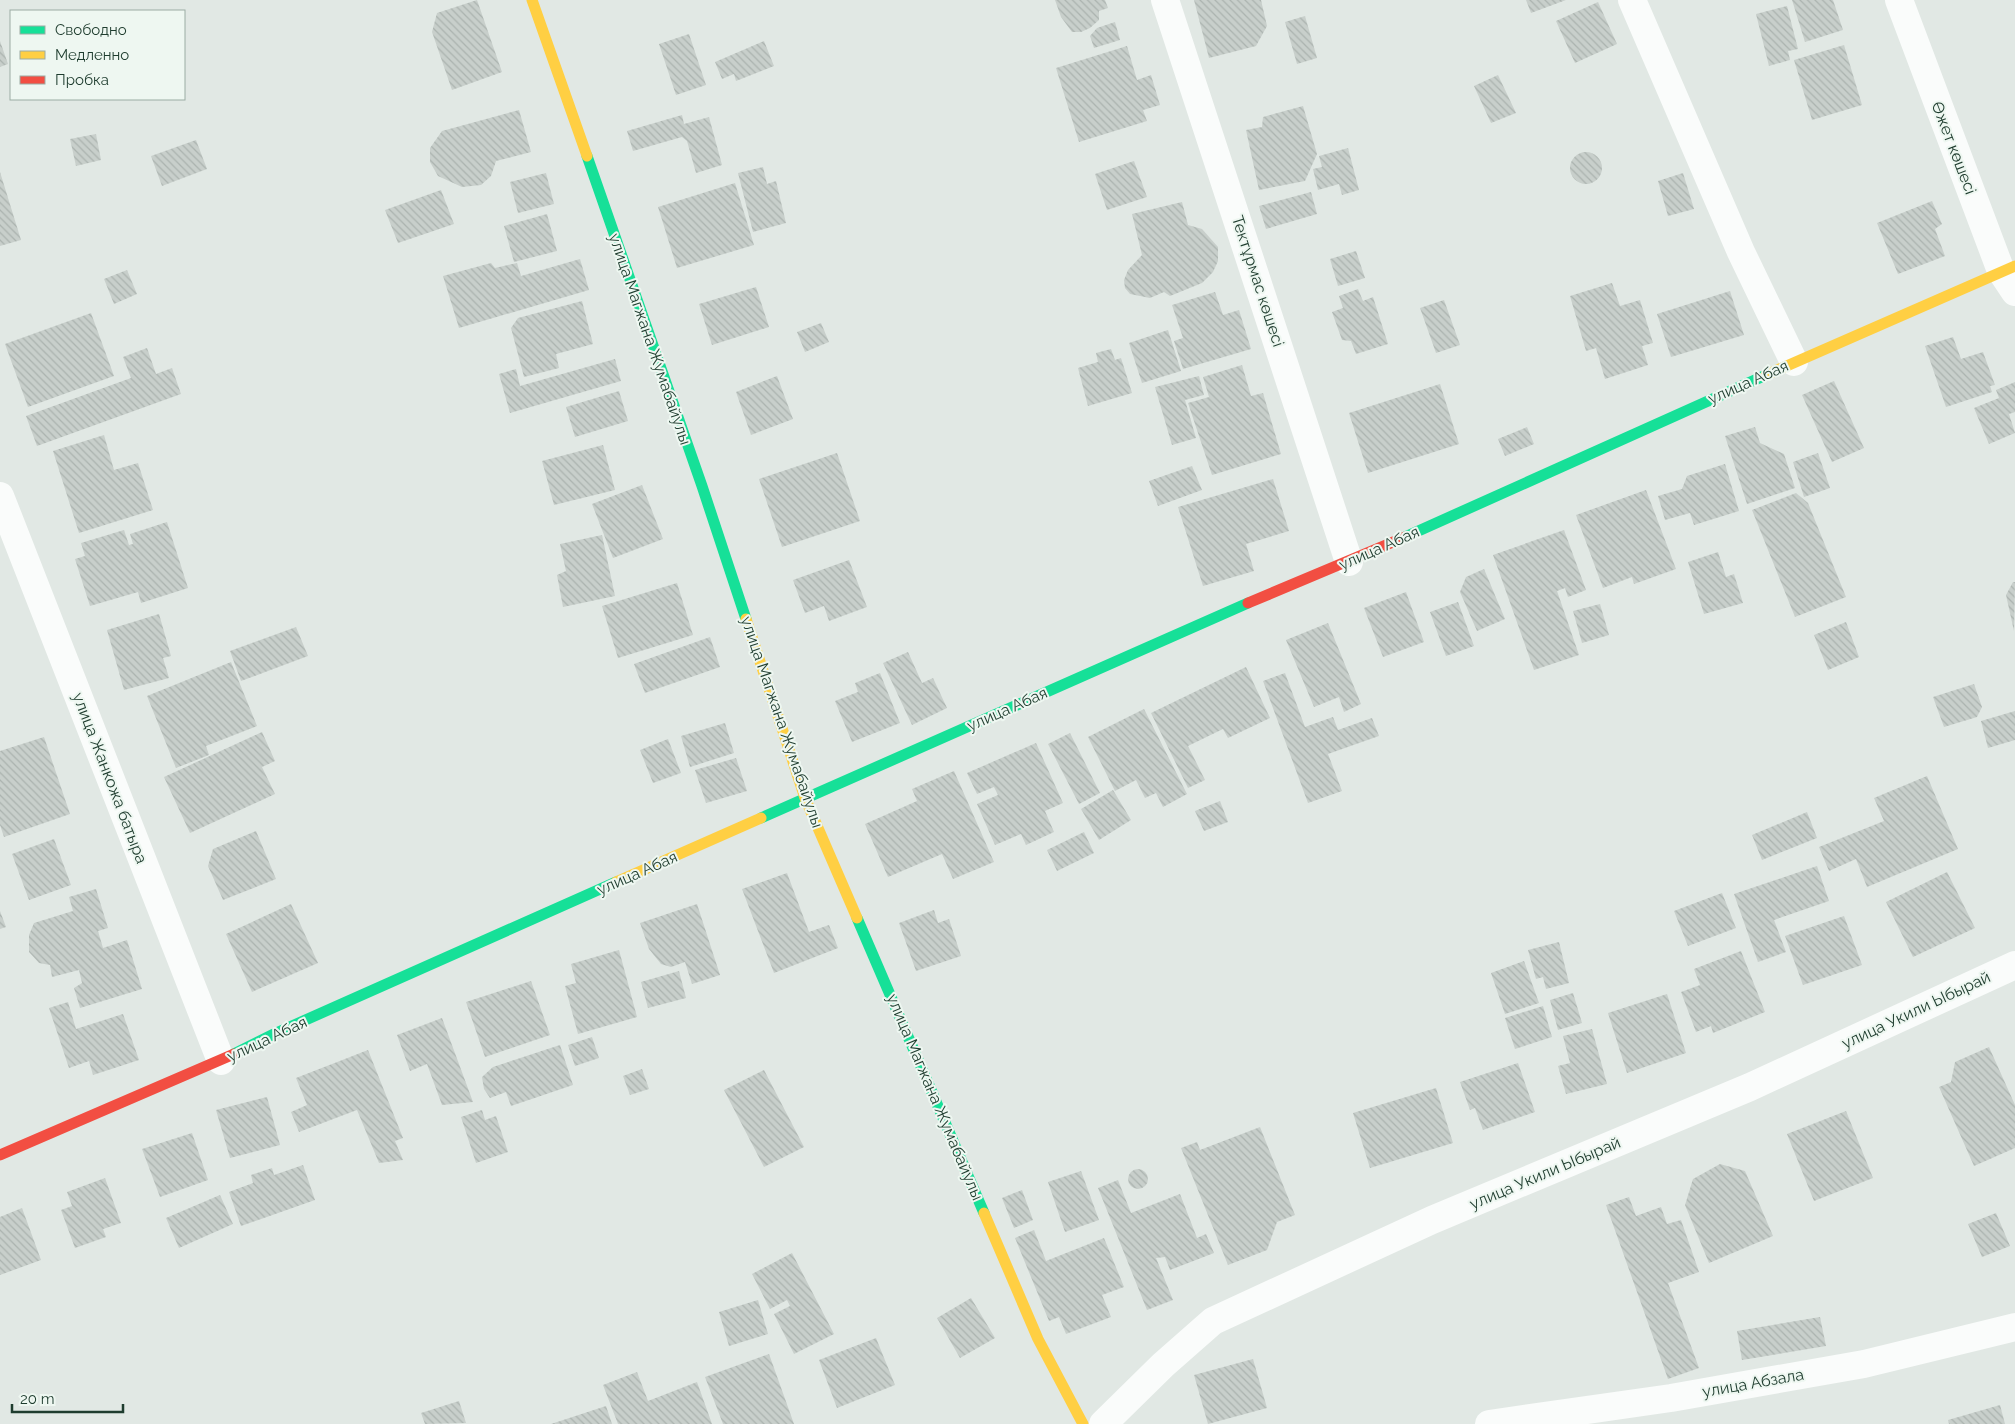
<svg xmlns="http://www.w3.org/2000/svg" width="2015" height="1424" viewBox="0 0 2015 1424" font-family="Raleway,sans-serif">
<style>
.building{fill:url(#building-back-hatch)}
.lines{fill:none;stroke-linecap:round;stroke-linejoin:round}
.street{stroke:#fafcfb;stroke-width:28}
.fast{stroke:#16e098;stroke-width:11}
.slow{stroke:#ffcf43;stroke-width:11}
.jam{stroke:#f24e42;stroke-width:11}
.labels{text-anchor:middle;dominant-baseline:central;stroke-width:4;stroke-linejoin:round;paint-order:stroke}
.street-label{font-size:16px;fill:#1e3c2e;stroke:#eef7f1}
</style>
<defs>
<pattern id="building-back-hatch" width="6" height="6" patternUnits="userSpaceOnUse" patternTransform="scale(1.25)"><rect width="6" height="6" fill="#c8cfcb"/><path d="M-1 5l2 2M0 0l6 6M5-1l2 2" fill="none" stroke="#abb3af"/></pattern>
</defs>
<rect width="100%" height="100%" fill="#e1e8e4"/>
<g class="building">
<polygon points="477,0 502,72 452,90 432,32 437,13"/>
<polygon points="1055,0 1105,0 1108,8 1099,11 1099,20 1090,28 1081,32 1072,32 1061,17"/>
<polygon points="1194,0 1261,0 1267,26 1256,46 1209,58"/>
<polygon points="1526,0 1566,0 1531,13"/>
<polygon points="1792,0 1833,0 1843,30 1805,42"/>
<polygon points="1598,2 1617,44 1575,63 1556,21"/>
<polygon points="1787,6 1798,49 1788,51 1790,60 1769,66 1756,14"/>
<polygon points="1305,16 1317,58 1297,64 1285,22"/>
<polygon points="1115,22 1120,40 1094,48 1090,36 1097,28"/>
<polygon points="689,34 706,85 676,95 659,44"/>
<polygon points="0,41 8,64 0,67"/>
<polygon points="764,41 774,66 736,81 734,74 722,79 715,62"/>
<polygon points="1844,45 1862,105 1812,120 1794,60"/>
<polygon points="1127,46 1137,80 1151,75 1160,105 1143,110 1147,121 1079,142 1056,68"/>
<polygon points="1498,75 1516,113 1491,123 1474,86"/>
<polygon points="1303,106 1317,154 1305,181 1259,190 1246,130 1262,127 1263,117"/>
<polygon points="519,110 531,152 496,161 491,176 481,185 462,187 438,176 430,162 430,148 442,131"/>
<polygon points="682,115 684,124 709,117 722,165 696,173 687,141 682,137 633,151 627,131"/>
<polygon points="96,134 101,160 76,166 70,139"/>
<polygon points="196,140 207,169 162,186 151,156"/>
<polygon points="1348,148 1359,190 1342,195 1339,184 1318,190 1313,169 1322,167 1319,156"/>
<circle cx="1586" cy="168" r="16"/>
<polygon points="1134,161 1147,197 1107,210 1095,174"/>
<polygon points="763,167 767,184 776,181 786,223 753,232 738,173"/>
<polygon points="0,172 21,240 0,246"/>
<polygon points="546,173 554,204 518,213 510,182"/>
<polygon points="1683,173 1694,209 1668,216 1658,181"/>
<polygon points="735,183 754,245 677,268 658,207"/>
<polygon points="441,190 454,224 398,243 385,210"/>
<polygon points="1311,192 1317,214 1266,229 1259,206"/>
<polygon points="1932,201 1942,224 1935,229 1945,256 1898,274 1877,223"/>
<polygon points="1182,202 1188,225 1202,229 1218,247 1218,261 1213,272 1202,283 1170,296 1164,292 1150,298 1130,294 1125,288 1124,280 1128,270 1142,255 1132,214"/>
<polygon points="547,214 557,251 514,262 504,226"/>
<polygon points="1356,251 1365,278 1338,286 1330,259"/>
<polygon points="580,259 589,290 459,328 443,276 491,263 495,268 517,263 521,276"/>
<polygon points="127,270 137,294 114,304 104,279"/>
<polygon points="1612,283 1620,306 1640,300 1653,343 1642,346 1648,365 1605,379 1596,348 1586,351 1570,296"/>
<polygon points="756,287 769,327 712,345 699,304"/>
<polygon points="1358,289 1363,301 1373,297 1388,344 1356,354 1351,341 1342,340 1332,312 1343,308 1339,296"/>
<polygon points="1730,291 1744,335 1671,357 1657,314"/>
<polygon points="1215,292 1223,315 1239,310 1251,349 1183,369 1174,341 1183,338 1172,305"/>
<polygon points="1444,300 1460,345 1436,353 1420,308"/>
<polygon points="582,301 593,344 556,354 559,368 524,377 511,328 518,318"/>
<polygon points="91,313 114,376 28,407 5,344"/>
<polygon points="821,323 829,342 805,352 797,332"/>
<polygon points="1168,330 1181,371 1142,383 1129,343"/>
<polygon points="1953,337 1961,359 1983,352 1995,385 1990,386 1992,392 1946,407 1925,346"/>
<polygon points="147,348 156,374 172,368 181,394 37,446 26,416 131,378 123,357"/>
<polygon points="1111,349 1115,360 1121,358 1132,393 1088,406 1078,368 1098,362 1096,353"/>
<polygon points="615,359 621,381 510,413 499,374 516,369 520,386"/>
<polygon points="1242,365 1251,396 1263,393 1281,454 1212,475 1188,403 1209,397 1203,377"/>
<polygon points="777,376 793,419 751,435 736,392"/>
<polygon points="1199,376 1204,395 1185,400 1196,438 1172,445 1155,387"/>
<polygon points="1834,381 1864,448 1832,462 1802,395"/>
<polygon points="2015,382 2015,412 2009,414 2015,433 1989,444 1974,408 1999,398 1996,390"/>
<polygon points="1440,384 1459,444 1368,473 1349,413"/>
<polygon points="619,391 628,421 575,437 566,407"/>
<polygon points="1527,427 1534,444 1505,456 1498,439"/>
<polygon points="1755,427 1760,443 1784,454 1795,488 1747,504 1725,436"/>
<polygon points="104,435 114,470 138,463 153,510 79,533 53,451"/>
<polygon points="603,445 615,490 554,505 542,461"/>
<polygon points="837,453 860,521 782,547 759,479"/>
<polygon points="1818,453 1830,488 1804,497 1793,462"/>
<polygon points="1725,464 1739,511 1694,525 1690,513 1665,520 1658,496 1682,489 1687,476"/>
<polygon points="1192,466 1202,490 1158,506 1149,481"/>
<polygon points="1273,479 1289,531 1246,544 1254,571 1203,586 1178,507"/>
<polygon points="642,485 663,539 613,558 592,504"/>
<polygon points="1646,490 1676,569 1634,584 1632,577 1603,588 1576,515"/>
<polygon points="1796,493 1808,503 1846,597 1795,617 1752,510"/>
<polygon points="167,522 188,588 141,603 138,592 90,606 75,559 85,556 81,543 124,530 129,545 133,544 130,534"/>
<polygon points="1564,530 1586,590 1568,597 1565,588 1557,591 1579,655 1534,670 1493,555"/>
<polygon points="602,535 615,596 563,607 557,575 566,571 560,544"/>
<polygon points="1718,552 1726,577 1734,574 1743,603 1704,614 1688,562"/>
<polygon points="849,560 867,607 829,621 824,606 805,613 793,580"/>
<polygon points="1484,569 1505,619 1477,631 1460,592 1466,577"/>
<polygon points="2013,582 2015,582 2014,631 2006,595"/>
<polygon points="677,583 693,635 618,658 602,606"/>
<polygon points="1406,592 1424,642 1383,657 1364,608"/>
<polygon points="1458,602 1474,646 1446,656 1430,612"/>
<polygon points="1600,604 1609,635 1582,643 1573,611"/>
<polygon points="159,614 171,656 163,658 169,678 124,690 107,630"/>
<polygon points="1846,622 1859,657 1828,670 1814,635"/>
<polygon points="1328,623 1361,704 1344,712 1339,697 1314,707 1286,640"/>
<polygon points="296,627 308,656 241,681 230,651"/>
<polygon points="710,637 720,667 645,693 634,664"/>
<polygon points="908,652 922,683 933,678 947,708 912,725 883,663"/>
<polygon points="231,662 257,726 206,746 209,755 176,768 147,696"/>
<polygon points="1246,667 1270,718 1228,738 1223,729 1188,746 1205,780 1188,788 1151,713"/>
<polygon points="880,673 900,723 852,742 835,701 858,692 855,683"/>
<polygon points="1285,673 1305,727 1333,717 1338,730 1372,718 1379,736 1328,754 1342,791 1308,803 1263,681"/>
<polygon points="1974,684 1982,707 1977,717 1944,727 1933,697"/>
<polygon points="1144,709 1187,794 1163,807 1156,793 1145,798 1136,780 1115,791 1088,737"/>
<polygon points="2015,711 2015,740 1988,748 1981,721"/>
<polygon points="725,723 734,753 690,767 681,736"/>
<polygon points="262,732 275,761 262,767 275,794 190,833 164,777"/>
<polygon points="1070,733 1100,793 1079,804 1048,744"/>
<polygon points="44,737 70,814 4,837 0,825 0,751"/>
<polygon points="668,739 681,773 653,783 640,750"/>
<polygon points="1036,743 1063,803 1045,811 1054,832 1026,845 1021,834 995,845 977,804 998,795 994,787 977,794 967,773"/>
<polygon points="736,758 747,791 706,803 695,770"/>
<polygon points="954,771 994,862 953,879 942,854 888,877 865,824 917,801 912,789"/>
<polygon points="1927,776 1958,849 1867,887 1856,859 1829,871 1819,847 1884,821 1874,798"/>
<polygon points="1113,790 1131,820 1099,840 1081,809"/>
<polygon points="1220,801 1228,822 1204,831 1195,811"/>
<polygon points="1807,812 1817,838 1762,860 1752,835"/>
<polygon points="256,831 276,879 223,900 208,866 213,849"/>
<polygon points="1084,832 1094,853 1057,871 1047,850"/>
<polygon points="54,839 71,885 29,900 12,854"/>
<polygon points="1817,866 1829,901 1774,920 1786,952 1758,962 1734,894"/>
<polygon points="1947,872 1975,928 1913,957 1886,902"/>
<polygon points="787,873 809,932 829,925 838,948 774,973 742,889"/>
<polygon points="96,889 108,928 98,931 103,948 127,940 142,989 80,1008 74,988 82,983 79,970 52,977 50,965 39,963 29,952 29,935 34,923 73,911 69,897"/>
<polygon points="1722,893 1736,928 1688,946 1674,911"/>
<polygon points="291,904 318,963 252,992 226,934"/>
<polygon points="697,904 720,975 692,984 685,962 671,967 661,964 649,949 640,923"/>
<polygon points="934,910 938,923 949,919 961,956 916,971 899,923"/>
<polygon points="0,911 6,927 0,929"/>
<polygon points="1844,916 1862,965 1803,985 1785,936"/>
<polygon points="1559,942 1569,983 1546,989 1543,977 1536,979 1528,950"/>
<polygon points="619,950 637,1017 578,1034 565,986 576,983 571,964"/>
<polygon points="1741,951 1765,1012 1713,1033 1711,1026 1696,1032 1681,992 1700,985 1694,969"/>
<polygon points="1524,961 1539,1003 1505,1014 1491,973"/>
<polygon points="679,971 686,998 648,1008 641,982"/>
<polygon points="531,981 550,1035 485,1057 466,1002"/>
<polygon points="1573,993 1582,1023 1558,1030 1550,1000"/>
<polygon points="1667,994 1686,1053 1627,1073 1608,1013"/>
<polygon points="68,1002 76,1029 123,1014 139,1060 93,1075 89,1061 69,1068 49,1008"/>
<polygon points="1543,1006 1552,1037 1515,1049 1505,1018"/>
<polygon points="442,1018 473,1102 442,1105 427,1064 410,1071 397,1035"/>
<polygon points="1592,1029 1607,1084 1566,1094 1558,1066 1570,1063 1563,1036"/>
<polygon points="592,1037 599,1058 575,1066 568,1045"/>
<polygon points="560,1045 573,1085 511,1106 506,1092 490,1098 484,1089 482,1077 493,1067"/>
<polygon points="1989,1047 2015,1105 2015,1148 1974,1166 1939,1087 1951,1082 1955,1062"/>
<polygon points="368,1050 403,1138 395,1141 403,1160 379,1163 357,1110 299,1132 291,1112 307,1105 296,1078"/>
<polygon points="1518,1063 1535,1112 1483,1130 1475,1108 1470,1110 1460,1082"/>
<polygon points="642,1069 649,1089 630,1095 623,1076"/>
<polygon points="764,1070 804,1147 764,1167 724,1090"/>
<polygon points="1436,1088 1453,1143 1370,1168 1353,1113"/>
<polygon points="267,1097 280,1145 230,1158 216,1110"/>
<polygon points="482,1110 485,1120 496,1116 508,1152 476,1163 461,1117"/>
<polygon points="1846,1111 1873,1178 1814,1201 1787,1134"/>
<polygon points="1260,1127 1295,1215 1277,1222 1267,1250 1228,1265 1181,1148 1197,1142 1200,1150"/>
<polygon points="192,1133 208,1180 160,1197 142,1149"/>
<polygon points="1720,1164 1745,1171 1773,1236 1709,1263 1685,1205 1693,1179"/>
<polygon points="303,1165 315,1200 241,1226 229,1192 253,1183 251,1175 272,1168 274,1175"/>
<circle cx="1138" cy="1179" r="10"/>
<polygon points="1081,1171 1099,1220 1065,1232 1048,1182"/>
<polygon points="105,1178 121,1223 103,1229 106,1237 75,1248 61,1210 72,1206 67,1192"/>
<polygon points="1118,1180 1131,1213 1180,1194 1197,1238 1206,1234 1214,1253 1170,1270 1165,1257 1156,1258 1173,1300 1147,1310 1098,1188"/>
<polygon points="1022,1190 1033,1220 1014,1228 1002,1198"/>
<polygon points="220,1195 233,1224 179,1248 166,1218"/>
<polygon points="1629,1197 1636,1216 1661,1207 1667,1224 1681,1220 1699,1272 1668,1283 1699,1368 1668,1379 1606,1205"/>
<polygon points="22,1208 41,1260 0,1275 0,1217"/>
<polygon points="1996,1213 2010,1246 1982,1257 1968,1224"/>
<polygon points="1034,1230 1046,1261 1104,1238 1124,1287 1102,1295 1111,1317 1066,1334 1059,1317 1049,1321 1015,1238"/>
<polygon points="792,1253 834,1334 794,1354 774,1314 790,1306 787,1300 770,1309 752,1274"/>
<polygon points="971,1298 995,1338 960,1358 937,1318"/>
<polygon points="758,1300 768,1334 729,1346 719,1312"/>
<polygon points="1820,1317 1826,1346 1742,1360 1737,1331"/>
<polygon points="876,1338 895,1385 837,1408 819,1360"/>
<polygon points="769,1354 794,1424 723,1424 705,1377"/>
<polygon points="1253,1359 1267,1408 1208,1424 1194,1375"/>
<polygon points="637,1372 648,1401 697,1382 712,1424 618,1424 603,1385"/>
<polygon points="459,1401 466,1423 425,1424 421,1413"/>
<polygon points="2000,1405 2005,1424 1949,1424 1948,1420"/>
<polygon points="606,1406 612,1424 551,1424"/>
</g>
<g class="lines">
<g class="street">
<polyline points="1165,0 1349,562"/>
<polyline points="1632,0 1741,252 1794,362"/>
<polyline points="1899,0 2001,271 2015,292"/>
<polyline points="0,496 221,1061"/>
<polyline points="1103,1424 1163,1365 1213,1321 1432,1220 1750,1087 2015,965"/>
<polyline points="1489,1424 1671,1398 1864,1364 2015,1327"/>
</g>
<g class="fast">
<polyline points="587,156 702,486 746,619"/>
<polyline points="1405,537 1766,375"/>
<polyline points="761,818 1248,603"/>
<polyline points="857,918 984,1213"/>
<polyline points="234,1054 274,1034 616,882"/>
</g>
<g class="slow">
<polyline points="532,0 587,156"/>
<polyline points="1766,375 2015,266"/>
<polyline points="746,619 805,798 857,918"/>
<polyline points="616,882 761,818"/>
<polyline points="984,1213 1038,1339 1083,1424"/>
</g>
<g class="jam">
<polyline points="1248,603 1405,537"/>
<polyline points="0,1155 234,1054"/>
</g>
</g>
<g class="labels">
<g class="street-label">
<text transform="translate(1954 148) rotate(69)">Өжет көшесі</text>
<text transform="translate(1258 281) rotate(72)">Тектұрмас көшесі</text>
<text transform="translate(650 339) rotate(71)">улица Магжана Жумабайулы</text>
<text transform="translate(1748 382) rotate(-24)">улица Абая</text>
<text transform="translate(1379 548) rotate(-24)">улица Абая</text>
<text transform="translate(1007 709) rotate(-24)">улица Абая</text>
<text transform="translate(782 722) rotate(71)">улица Магжана Жумабайулы</text>
<text transform="translate(110 778) rotate(69)">улица Жанкожа батыра</text>
<text transform="translate(637 873) rotate(-24)">улица Абая</text>
<text transform="translate(1916 1010) rotate(-25)">улица Укили Ыбырай</text>
<text transform="translate(267 1039) rotate(-25)">улица Абая</text>
<text transform="translate(935 1097) rotate(67)">улица Магжана Жумабайулы</text>
<text transform="translate(1545 1173) rotate(-23)">улица Укили Ыбырай</text>
<text transform="translate(1753 1383) rotate(-10)">улица Абзала</text>
</g>
</g>
<rect x="10" y="10" width="175" height="90" fill="#eef7f1" stroke="#9baca3"/>
<rect x="20" y="26" width="25" height="8" fill="#16e098" stroke="#9baca3"/>
<text x="55" y="35" font-size="15" fill="#1e3c2e">Свободно</text>
<rect x="20" y="51" width="25" height="8" fill="#ffcf43" stroke="#9baca3"/>
<text x="55" y="60" font-size="15" fill="#1e3c2e">Медленно</text>
<rect x="20" y="76" width="25" height="8" fill="#f24e42" stroke="#9baca3"/>
<text x="55" y="85" font-size="15" fill="#1e3c2e">Пробка</text>
<path d="M12 1404v8h111v-8" fill="none" stroke="#1e3c2e" stroke-width="2.5"/>
<text x="20" y="1404" font-size="15" fill="#1e3c2e" stroke="#eef7f1" stroke-width="4" paint-order="stroke">20 m</text>
</svg>
